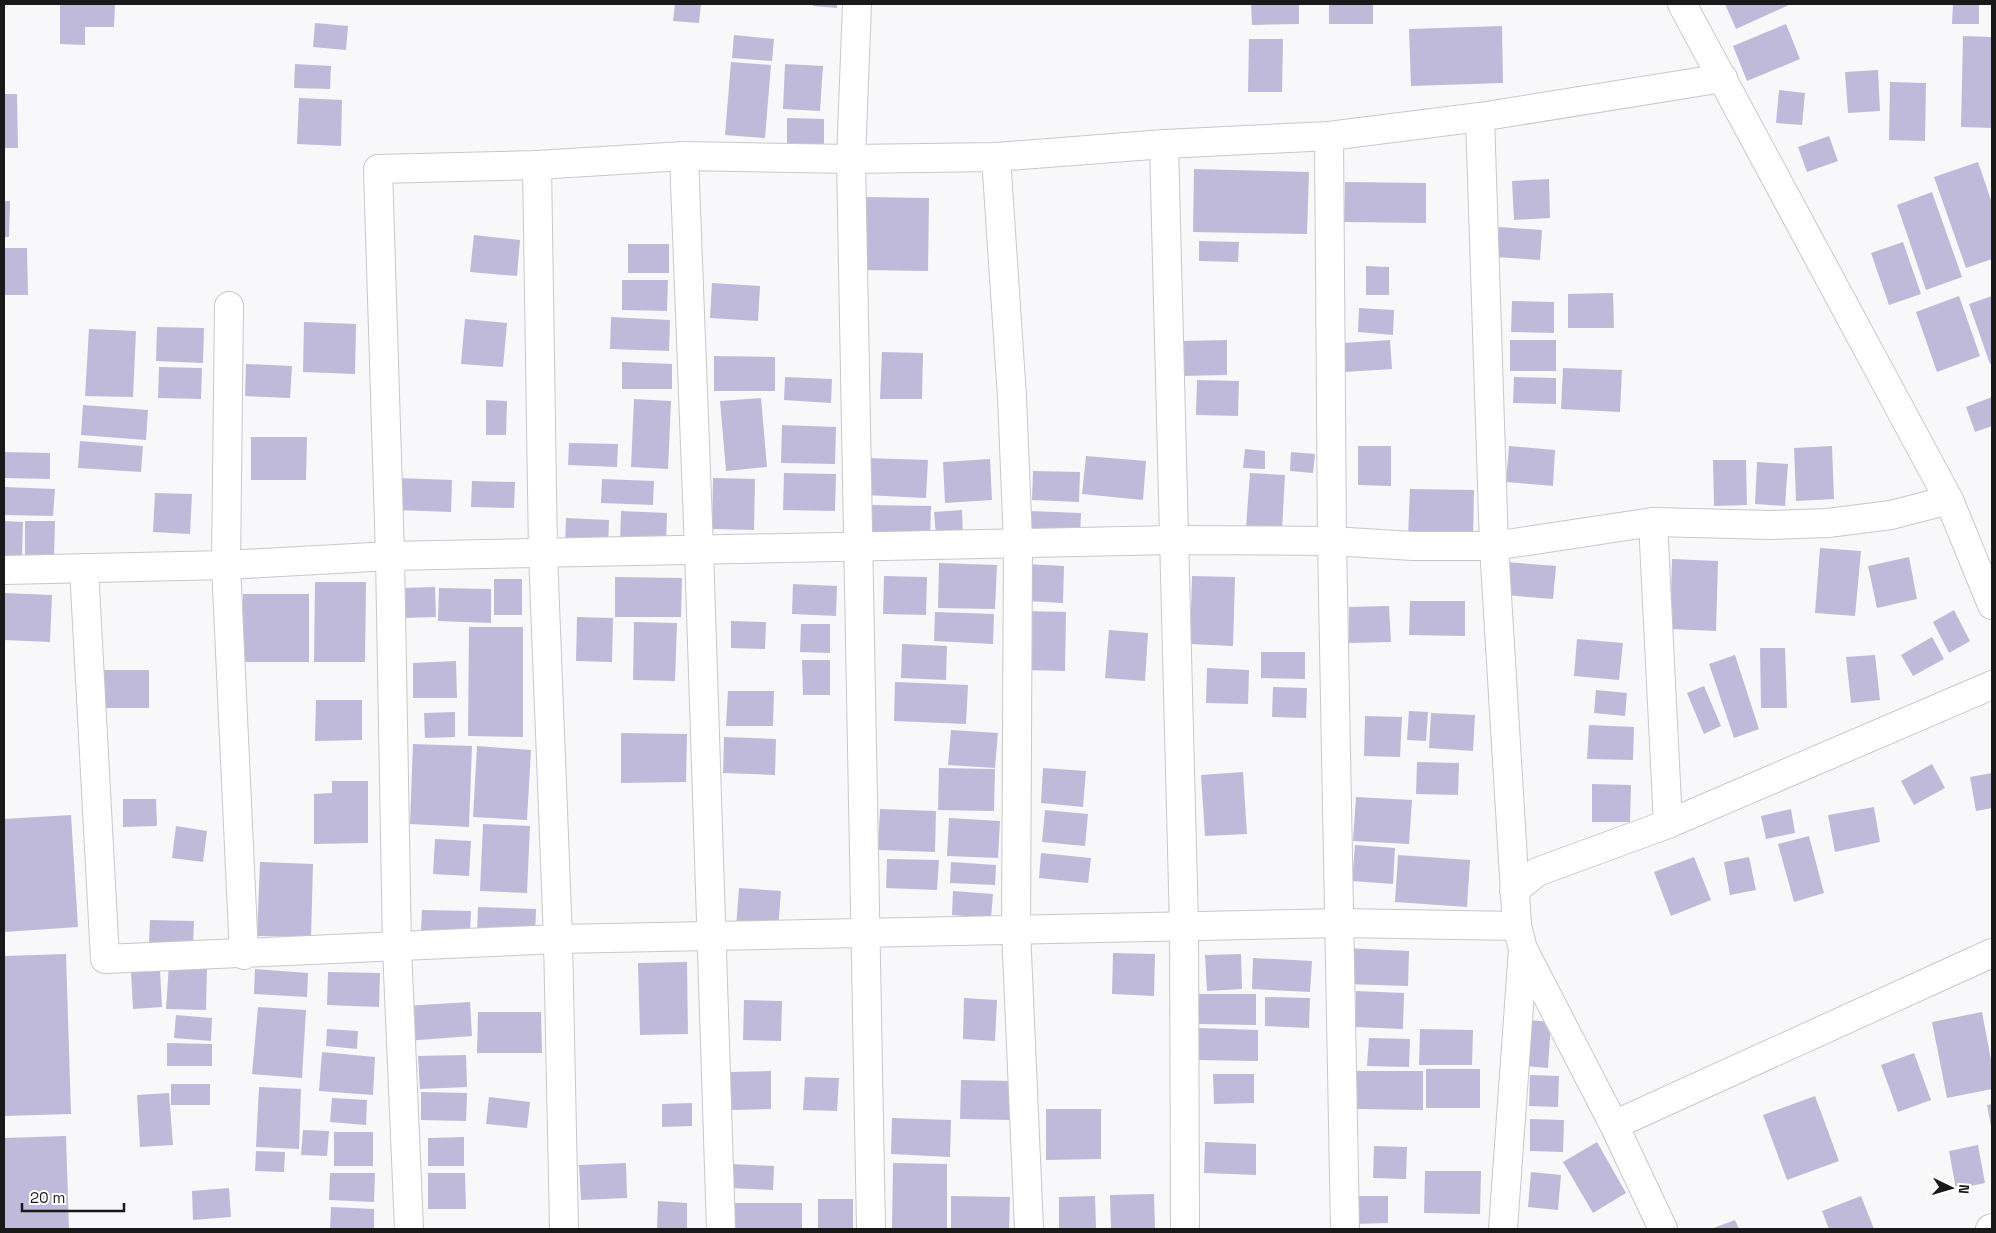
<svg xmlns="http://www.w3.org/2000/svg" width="1996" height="1233" viewBox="0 0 1996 1233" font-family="'Space Grotesk',sans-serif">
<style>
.building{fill:#bfbada}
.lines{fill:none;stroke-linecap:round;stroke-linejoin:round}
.street-casing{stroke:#c8c8ca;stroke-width:30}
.street{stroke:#fff;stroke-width:28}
</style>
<rect width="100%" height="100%" fill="#f8f8fa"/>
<g class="building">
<polygon points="60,4 115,4 114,27 85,27 85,45 60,44"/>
<polygon points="675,4 701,4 699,23 673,21"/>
<polygon points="813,4 837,4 837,8 813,6"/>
<polygon points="1251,4 1299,4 1299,24 1252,25"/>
<rect x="1329" y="4" width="44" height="20"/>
<polygon points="1725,4 1791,4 1736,29"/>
<polygon points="1953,4 1979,4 1979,24 1952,24"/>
<polygon points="315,23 348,26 346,50 313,47"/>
<polygon points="1786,24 1800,59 1747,81 1733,46"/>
<polygon points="1502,26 1503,83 1411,86 1409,29"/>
<polygon points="734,35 774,39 772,61 732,58"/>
<polygon points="1963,36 1992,37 1992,128 1961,127"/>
<polygon points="1249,39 1283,39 1282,92 1248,92"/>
<polygon points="731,62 771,65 765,138 725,135"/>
<polygon points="295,64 331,66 330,89 294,88"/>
<polygon points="785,64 823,66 820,111 783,109"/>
<polygon points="1878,70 1880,111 1848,113 1845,72"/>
<polygon points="1890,82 1926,83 1925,141 1889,140"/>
<polygon points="1779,90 1805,93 1802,125 1776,123"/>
<polygon points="4,94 17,94 18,148 4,148"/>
<polygon points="299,98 342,100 341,146 297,144"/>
<polygon points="787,118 824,119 824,147 787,146"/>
<polygon points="1829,136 1838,161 1807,172 1798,147"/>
<polygon points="1978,162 1992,203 1992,259 1966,268 1934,177"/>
<polygon points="1194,169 1309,172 1307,234 1193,232"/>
<polygon points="1549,179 1550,218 1514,220 1512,181"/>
<polygon points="1345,182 1426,183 1426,223 1344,222"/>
<polygon points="1932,192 1962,277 1926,290 1897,205"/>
<polygon points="864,197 929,198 928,271 862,270"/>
<polygon points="4,201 10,201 9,237 4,237"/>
<polygon points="1499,227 1542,230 1540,260 1496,257"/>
<polygon points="474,235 520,240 517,276 470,272"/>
<polygon points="1199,241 1239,242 1238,262 1199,261"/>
<polygon points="1903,242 1921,294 1889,305 1871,253"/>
<rect x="628" y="244" width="41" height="29"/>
<polygon points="4,248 27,248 28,295 4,295"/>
<polygon points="1366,266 1389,267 1389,295 1366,295"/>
<polygon points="622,280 668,280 667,311 622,310"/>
<polygon points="712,283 760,286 758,321 710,318"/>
<polygon points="1613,293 1614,328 1568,328 1568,294"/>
<polygon points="1959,296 1980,356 1937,372 1916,312"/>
<polygon points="1992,296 1992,363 1990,364 1969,304"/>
<polygon points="1512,301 1554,302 1554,333 1511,332"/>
<polygon points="1359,308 1394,310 1393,335 1358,332"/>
<polygon points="611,317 670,320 669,351 610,349"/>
<polygon points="465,319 507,323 503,367 461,364"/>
<polygon points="304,322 356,324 355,374 303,372"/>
<polygon points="157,327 204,328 203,363 156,361"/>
<polygon points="89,329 136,331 133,397 85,396"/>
<polygon points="1227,340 1227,375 1181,376 1180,341"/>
<polygon points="1390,340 1392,369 1345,372 1343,343"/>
<rect x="1510" y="340" width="46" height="31"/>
<polygon points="882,352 923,353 922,399 880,399"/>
<polygon points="714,356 775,357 775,391 714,391"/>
<polygon points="622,362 672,364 672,389 622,389"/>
<polygon points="246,364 292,366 290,398 245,396"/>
<polygon points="159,367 202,368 201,399 158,398"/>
<polygon points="1563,368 1622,370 1620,412 1561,409"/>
<polygon points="785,377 832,379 831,403 784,400"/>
<polygon points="1514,377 1556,378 1556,404 1513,403"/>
<polygon points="1197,380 1239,381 1238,416 1196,415"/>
<polygon points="1992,397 1992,426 1975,432 1966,407"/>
<polygon points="761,398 767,467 726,471 720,401"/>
<polygon points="634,399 671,401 668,469 631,467"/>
<polygon points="486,400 507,401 506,435 486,435"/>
<polygon points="83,405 148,410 146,440 81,435"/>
<polygon points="782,425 836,427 835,464 781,463"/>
<polygon points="251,437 307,437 306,480 251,480"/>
<polygon points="80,441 143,446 141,472 78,468"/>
<polygon points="569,443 618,444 617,467 568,465"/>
<polygon points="1358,446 1391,446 1391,486 1358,485"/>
<polygon points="1509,446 1555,450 1553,486 1506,482"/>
<polygon points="1832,446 1834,499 1796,501 1794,448"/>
<polygon points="1245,449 1265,451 1265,469 1243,468"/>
<polygon points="4,452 50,453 50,479 4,478"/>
<polygon points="1291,452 1315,454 1313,473 1290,471"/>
<polygon points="1086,456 1146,461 1143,500 1082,494"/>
<polygon points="866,458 928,460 926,498 864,495"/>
<polygon points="990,459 992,500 945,503 943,462"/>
<polygon points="1713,460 1746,460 1747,505 1714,506"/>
<polygon points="1757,462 1788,464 1785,506 1755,504"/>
<polygon points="1033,471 1080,472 1079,502 1032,500"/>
<polygon points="784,473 836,474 835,511 783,510"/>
<polygon points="1250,473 1285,475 1282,530 1246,528"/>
<polygon points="397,478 452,480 451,512 396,510"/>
<polygon points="713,478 755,479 754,530 712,529"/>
<polygon points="602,479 654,481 653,505 601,503"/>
<polygon points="472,481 515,482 514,508 471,507"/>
<polygon points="4,487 55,489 53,516 4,515"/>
<polygon points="1410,489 1474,490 1473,538 1408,536"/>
<polygon points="155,493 192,494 190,534 153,532"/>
<polygon points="871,505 931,506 930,542 870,541"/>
<polygon points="962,510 963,535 936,536 934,512"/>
<polygon points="621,511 667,513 666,545 620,545"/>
<polygon points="1029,511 1081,513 1080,536 1028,535"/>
<polygon points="566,518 609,520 608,547 565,545"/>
<polygon points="4,521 23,522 22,557 4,557"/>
<polygon points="25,521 55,521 54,560 25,560"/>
<polygon points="1820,548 1861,551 1855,616 1815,613"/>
<polygon points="1909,557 1917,599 1877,608 1868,566"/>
<polygon points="1672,559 1718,561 1716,631 1670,629"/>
<polygon points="1506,562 1556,566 1553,599 1504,595"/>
<polygon points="939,563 997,565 995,609 938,608"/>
<polygon points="1026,564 1064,566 1063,603 1025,601"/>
<polygon points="884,576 927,577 926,615 883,614"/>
<polygon points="1192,576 1235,577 1233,646 1190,644"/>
<polygon points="615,577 682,578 681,617 615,617"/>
<rect x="494" y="579" width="28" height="36"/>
<polygon points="315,582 366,582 365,662 314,662"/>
<polygon points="793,584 837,586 836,616 792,614"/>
<polygon points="435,587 436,617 401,618 401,588"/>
<polygon points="439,588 491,589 491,623 438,621"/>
<polygon points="4,593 52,595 50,642 4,640"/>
<rect x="243" y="594" width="66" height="68"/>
<polygon points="1410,601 1465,601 1465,636 1409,635"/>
<polygon points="1389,606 1391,642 1349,643 1349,607"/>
<polygon points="1954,610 1970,641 1949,653 1933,622"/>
<polygon points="1024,611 1066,612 1065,671 1023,670"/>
<polygon points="935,612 994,614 993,644 934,641"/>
<polygon points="577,617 613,618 612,662 576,661"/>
<polygon points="731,621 766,622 765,649 731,648"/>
<polygon points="634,622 677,623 675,681 633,680"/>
<polygon points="801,624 830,624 830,653 800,652"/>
<polygon points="469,627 523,627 523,737 468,736"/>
<polygon points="1109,630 1148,633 1145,681 1105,678"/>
<polygon points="1932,637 1944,659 1913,676 1901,655"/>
<polygon points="1577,639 1623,643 1619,680 1574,676"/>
<polygon points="902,644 947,646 946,680 901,678"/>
<polygon points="1760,648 1785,648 1787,708 1761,708"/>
<polygon points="1261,652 1305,652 1305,679 1261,678"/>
<polygon points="1735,655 1759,729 1734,738 1709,664"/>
<polygon points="1875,655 1880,700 1851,703 1846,657"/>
<polygon points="802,660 830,660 830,695 803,695"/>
<polygon points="456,661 457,698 413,698 413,663"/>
<polygon points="1207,668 1249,670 1248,704 1206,703"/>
<polygon points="97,670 149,670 149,708 98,708"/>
<polygon points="895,682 968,685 966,724 894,721"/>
<polygon points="1704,686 1721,726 1704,734 1687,693"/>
<polygon points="1273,687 1307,688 1306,718 1272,717"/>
<polygon points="1596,690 1627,693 1625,716 1594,713"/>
<polygon points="728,691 774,691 773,726 726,726"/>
<polygon points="316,700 362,700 362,740 315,741"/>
<polygon points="1409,711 1428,712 1426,741 1407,740"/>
<polygon points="455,712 455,737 425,738 424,713"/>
<polygon points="1431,713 1475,715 1473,751 1429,748"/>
<polygon points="1365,716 1402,717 1400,757 1364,756"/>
<polygon points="1589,725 1634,727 1633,760 1587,759"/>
<polygon points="951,730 998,733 995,768 948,765"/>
<polygon points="621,733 687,734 686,782 621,783"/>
<polygon points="724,737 776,739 775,775 723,773"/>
<polygon points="413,744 472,746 469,827 410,824"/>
<polygon points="477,746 531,750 527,820 473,817"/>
<polygon points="1417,762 1459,763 1458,795 1416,794"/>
<polygon points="1932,764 1945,788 1914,805 1901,781"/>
<polygon points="939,768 995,769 994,811 938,810"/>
<polygon points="1043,768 1086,771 1083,807 1041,803"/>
<polygon points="1243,772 1247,834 1205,836 1201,775"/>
<polygon points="1992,773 1992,808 1976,811 1970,777"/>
<polygon points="332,781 368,781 368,843 314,844 314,794 332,793"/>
<polygon points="1592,784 1631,785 1630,822 1592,822"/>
<polygon points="1356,797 1412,800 1409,844 1353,841"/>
<polygon points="123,799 156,799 157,826 123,827"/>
<polygon points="1874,807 1880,842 1835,852 1828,815"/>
<polygon points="880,809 936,811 935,852 878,850"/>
<polygon points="1791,809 1795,833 1766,839 1761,816"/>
<polygon points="1045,810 1088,814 1085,846 1042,842"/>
<polygon points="71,815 78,927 4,932 4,819"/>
<polygon points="949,818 1000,821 998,858 947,856"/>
<polygon points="483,824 530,826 527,893 480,891"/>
<polygon points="176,826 207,831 203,862 172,858"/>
<polygon points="1809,836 1824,893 1794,902 1778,844"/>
<polygon points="435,839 471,841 469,876 433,874"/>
<polygon points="1355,845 1395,848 1393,884 1352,881"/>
<polygon points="1041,853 1091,858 1088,883 1039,878"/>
<polygon points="1398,855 1470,860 1467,907 1395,902"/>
<polygon points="1694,857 1711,900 1671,916 1654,872"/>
<polygon points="1749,857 1756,890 1730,895 1724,862"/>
<polygon points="887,859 939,860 937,890 886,888"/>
<polygon points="260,862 313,864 311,937 257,936"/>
<polygon points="951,862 996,865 995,885 950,883"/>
<polygon points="739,888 781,891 778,931 736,928"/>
<polygon points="953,891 993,894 991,918 952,915"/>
<polygon points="478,907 536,909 535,934 477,932"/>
<polygon points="422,910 471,911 470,931 421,930"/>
<polygon points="150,920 194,921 193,947 149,946"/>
<polygon points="1345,948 1409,951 1408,986 1344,984"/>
<polygon points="1113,953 1155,954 1154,996 1112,994"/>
<polygon points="66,954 71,1114 4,1116 4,956"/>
<polygon points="1241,954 1242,989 1207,991 1205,955"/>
<polygon points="1253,958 1312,961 1310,992 1252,989"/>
<polygon points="687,962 688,1034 640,1035 638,963"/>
<polygon points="169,964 207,966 206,1010 166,1009"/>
<polygon points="255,969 308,973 307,997 254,994"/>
<polygon points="160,970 162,1007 133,1009 131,972"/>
<polygon points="328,972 380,973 379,1007 327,1005"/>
<polygon points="1356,991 1404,993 1403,1029 1355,1027"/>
<polygon points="1199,994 1256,994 1256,1025 1199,1024"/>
<polygon points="1265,997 1310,998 1309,1028 1265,1026"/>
<polygon points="964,998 997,1000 995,1041 963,1039"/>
<polygon points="744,1000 782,1001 781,1041 743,1040"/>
<polygon points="470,1002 472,1036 406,1041 404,1006"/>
<polygon points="258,1007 306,1010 302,1078 252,1074"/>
<polygon points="478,1012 541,1012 542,1053 477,1053"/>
<polygon points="1982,1012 1992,1065 1992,1089 1947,1098 1932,1022"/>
<polygon points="176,1015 212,1018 211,1041 174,1038"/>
<polygon points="1529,1020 1551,1022 1548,1068 1525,1066"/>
<polygon points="1199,1028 1258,1030 1258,1061 1198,1060"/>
<polygon points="327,1029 358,1031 357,1049 326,1046"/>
<polygon points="1420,1029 1473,1030 1472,1065 1419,1065"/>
<polygon points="1369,1038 1410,1039 1409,1067 1367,1066"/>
<polygon points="167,1043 212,1044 212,1066 167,1066"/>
<polygon points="322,1052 375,1057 373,1095 319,1091"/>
<polygon points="1914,1053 1931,1100 1898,1112 1881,1065"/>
<polygon points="466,1055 467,1087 420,1089 418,1056"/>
<rect x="1426" y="1069" width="54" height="39"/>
<polygon points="771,1071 771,1109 731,1110 730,1072"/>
<polygon points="1356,1071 1423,1071 1423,1110 1356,1109"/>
<polygon points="1213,1074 1254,1074 1254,1103 1214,1104"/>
<polygon points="1530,1075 1559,1076 1558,1107 1529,1106"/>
<polygon points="805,1077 839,1078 837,1111 803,1110"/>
<polygon points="961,1080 1013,1081 1012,1120 960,1119"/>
<rect x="171" y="1084" width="39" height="21"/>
<polygon points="259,1087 301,1089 299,1149 256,1147"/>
<polygon points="421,1092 467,1093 466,1121 421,1120"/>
<polygon points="169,1093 173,1145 140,1147 137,1095"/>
<polygon points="1815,1096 1839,1161 1787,1180 1763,1115"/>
<polygon points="489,1097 530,1102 527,1128 486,1124"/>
<polygon points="332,1098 367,1100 366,1125 330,1122"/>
<polygon points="692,1103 692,1126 662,1127 662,1104"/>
<polygon points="1992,1104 1992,1127 1991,1127 1987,1105"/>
<polygon points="1046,1109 1101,1109 1101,1159 1046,1160"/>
<polygon points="892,1118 951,1120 950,1157 891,1154"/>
<polygon points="1530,1119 1564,1120 1563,1152 1530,1151"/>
<polygon points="303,1130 329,1131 327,1156 301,1155"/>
<rect x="334" y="1132" width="39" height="34"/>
<polygon points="66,1136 69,1229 4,1229 4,1138"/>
<polygon points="464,1137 464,1166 428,1166 428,1138"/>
<polygon points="1205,1142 1256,1144 1256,1175 1204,1173"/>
<polygon points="1597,1142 1626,1193 1593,1213 1563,1162"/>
<polygon points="1978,1145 1985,1183 1956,1189 1949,1151"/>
<polygon points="1374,1146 1407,1147 1406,1179 1373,1178"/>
<polygon points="256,1151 285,1152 284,1172 255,1171"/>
<polygon points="626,1163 627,1198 581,1200 579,1165"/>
<polygon points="893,1163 947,1164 947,1229 892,1229"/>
<polygon points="730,1164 774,1166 773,1190 729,1188"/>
<polygon points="1425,1171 1481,1171 1480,1214 1424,1213"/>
<polygon points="1531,1172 1561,1175 1558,1210 1528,1207"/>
<polygon points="330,1173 375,1173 374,1202 329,1200"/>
<polygon points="428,1173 465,1173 466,1209 428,1209"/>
<polygon points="229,1188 231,1217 193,1220 192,1191"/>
<polygon points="1154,1194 1155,1229 1111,1229 1110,1195"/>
<polygon points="951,1196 1010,1197 1009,1229 951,1229"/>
<polygon points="1095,1196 1096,1228 1059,1229 1059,1197"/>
<polygon points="1354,1196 1388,1196 1388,1223 1353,1224"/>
<polygon points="1861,1196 1874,1229 1829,1229 1822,1211"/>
<rect x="818" y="1199" width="35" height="29"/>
<polygon points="658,1201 687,1203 687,1229 657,1229"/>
<polygon points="731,1203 802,1203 802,1229 730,1229"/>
<polygon points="331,1207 374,1209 374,1229 330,1229"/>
<polygon points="1735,1220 1739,1229 1711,1229"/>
</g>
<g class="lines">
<defs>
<g id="street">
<polyline points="857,4 851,159 871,1229"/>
<polyline points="1682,4 1949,500 1992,605"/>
<polyline points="1480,117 1494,546 1517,926 1523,949 1614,1125 1663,1229"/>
<polyline points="1329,136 1332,541 1345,1229"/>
<polyline points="1164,144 1184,927 1185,1229"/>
<polyline points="684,156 699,550 721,1229"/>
<polyline points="996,157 1012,397 1018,543 1016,930 1029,1229"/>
<polyline points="537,165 543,553 558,939 564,1229"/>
<polyline points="229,306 226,565 244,955"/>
<polyline points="1653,522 1668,824"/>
<polyline points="84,568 105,959 558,939 710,936 1339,923 1517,926"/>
<polyline points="4,570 226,565 390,556 1175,540 1332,541 1413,546 1494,546 1653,522 1772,525 1828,523 1891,515 1949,500"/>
<polyline points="1514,891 1537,872 1668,824 1992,685"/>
<polyline points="1614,1125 1992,953"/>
<polyline points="409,1229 397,948 390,556 378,169 537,165 684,156 851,159 996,157 1164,144 1329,136 1480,117 1723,78"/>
<polyline points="1503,1229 1523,949"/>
<polyline points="1990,1229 1992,1228"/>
</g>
</defs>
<use href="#street" class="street-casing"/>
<use href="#street" class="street"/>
</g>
<rect width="1996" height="1233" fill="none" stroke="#191919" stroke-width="10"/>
<g transform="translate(1951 1188) rotate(95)" stroke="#ffffff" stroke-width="4" paint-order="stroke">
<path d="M0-4L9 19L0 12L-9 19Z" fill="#191919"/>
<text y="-8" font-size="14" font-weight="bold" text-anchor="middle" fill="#191919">N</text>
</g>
<path d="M22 1203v8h102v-8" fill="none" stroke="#191919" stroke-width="2.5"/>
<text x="30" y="1203" font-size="15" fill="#191919" stroke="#ffffff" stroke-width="4" paint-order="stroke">20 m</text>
</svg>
